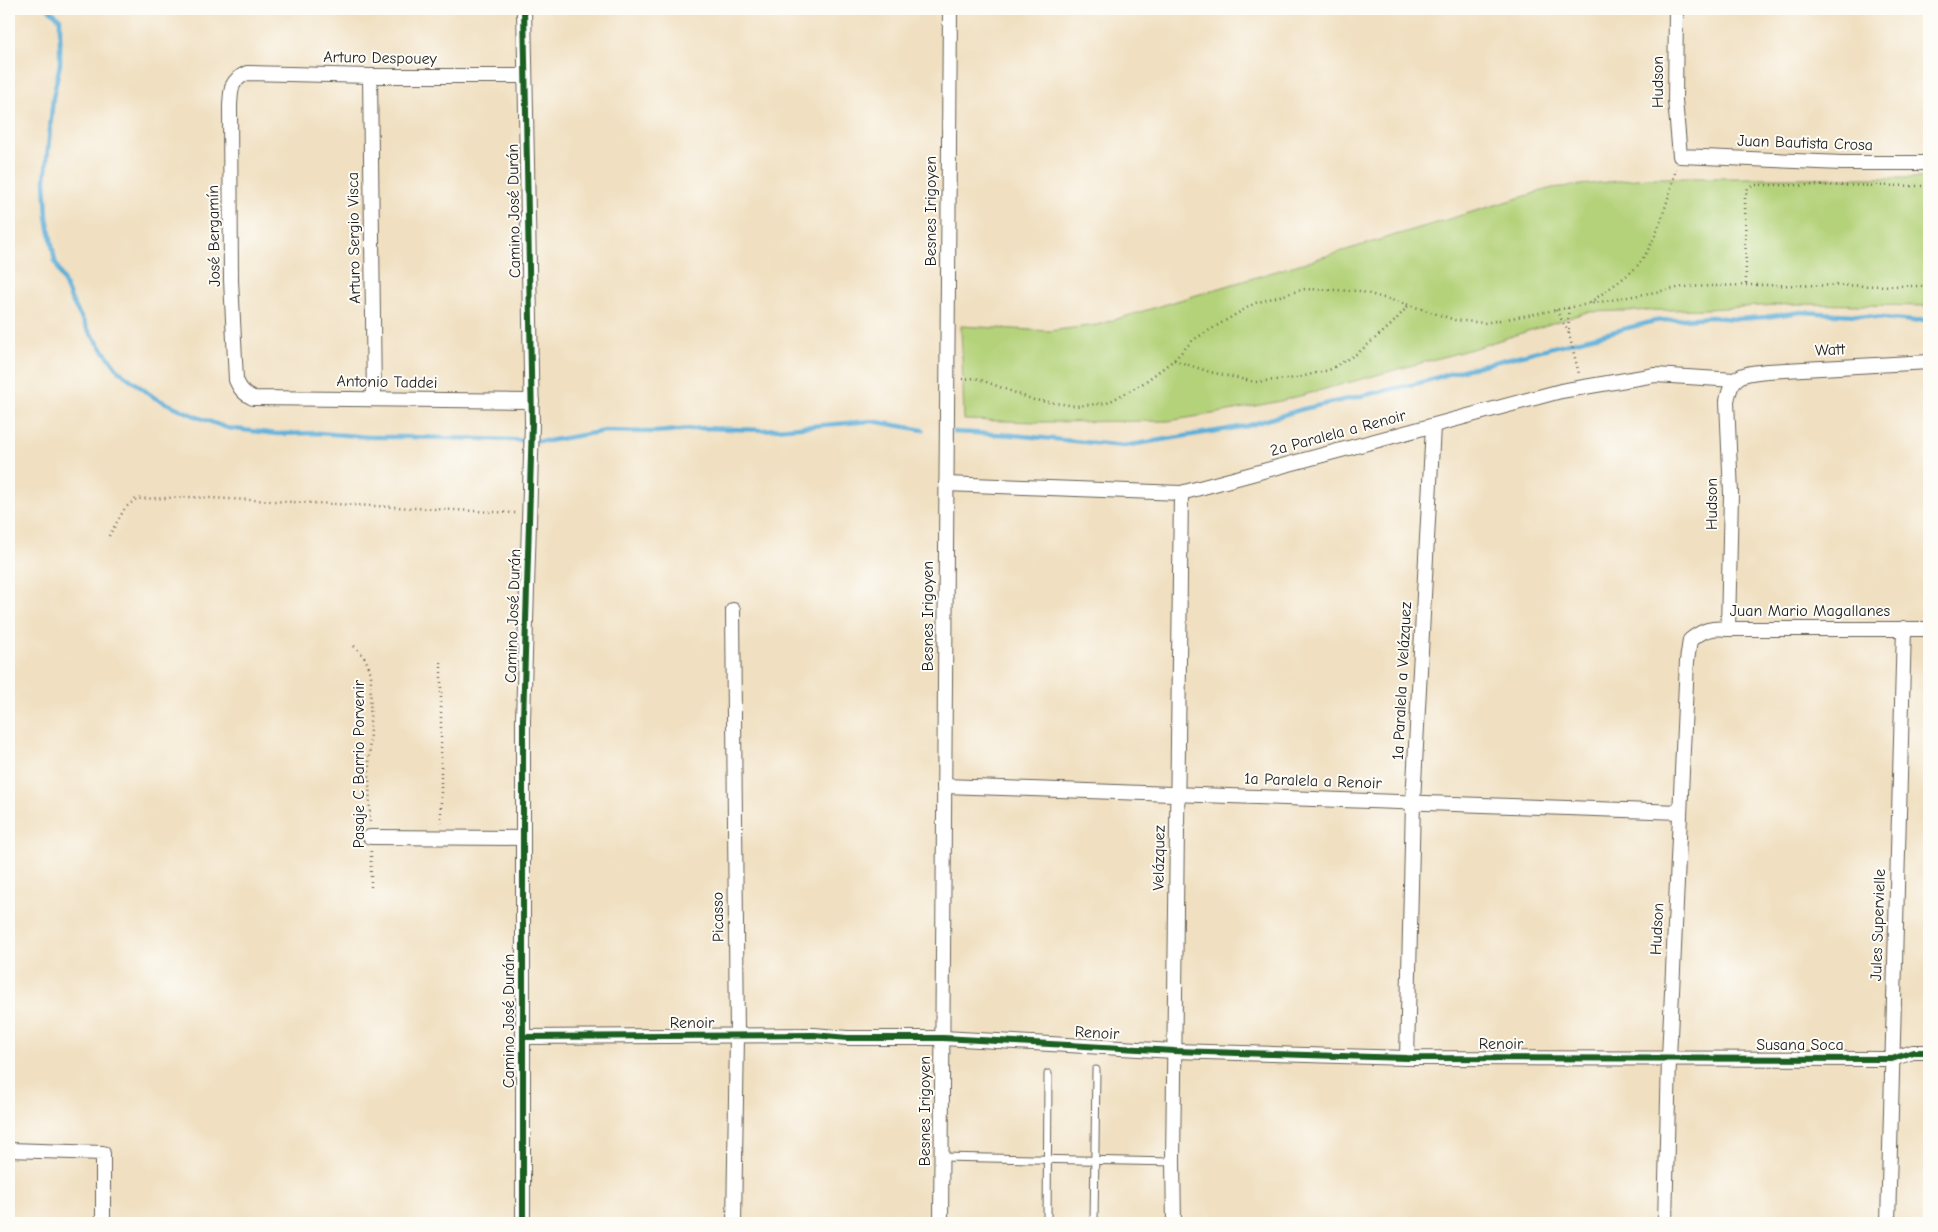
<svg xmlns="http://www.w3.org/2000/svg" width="1938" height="1232" viewBox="0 0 1938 1232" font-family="'Comic Neue',sans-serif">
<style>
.green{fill:#b4d279;stroke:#68774a}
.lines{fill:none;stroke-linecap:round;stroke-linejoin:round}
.stream{stroke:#5daed8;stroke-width:4.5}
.lane-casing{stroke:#666055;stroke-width:9}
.street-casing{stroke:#666055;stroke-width:16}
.path{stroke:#666055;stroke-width:2.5;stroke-dasharray:1 4;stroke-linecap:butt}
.lane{stroke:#fff;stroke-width:7}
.street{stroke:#fff;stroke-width:14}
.cycleway-casing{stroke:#fdfcf7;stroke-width:9}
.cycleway{stroke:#1b5e20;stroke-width:6}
.labels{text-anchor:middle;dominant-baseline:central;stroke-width:4;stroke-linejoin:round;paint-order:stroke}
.street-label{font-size:16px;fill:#1c1c1c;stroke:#fdfcf7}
</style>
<rect width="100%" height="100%" fill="#fdfcf7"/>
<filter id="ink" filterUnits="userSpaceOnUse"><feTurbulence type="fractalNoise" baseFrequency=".02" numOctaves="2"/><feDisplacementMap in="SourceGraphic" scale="10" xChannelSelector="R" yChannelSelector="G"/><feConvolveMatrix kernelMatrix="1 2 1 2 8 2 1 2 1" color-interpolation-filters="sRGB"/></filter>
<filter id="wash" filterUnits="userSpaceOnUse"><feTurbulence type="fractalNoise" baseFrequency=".0096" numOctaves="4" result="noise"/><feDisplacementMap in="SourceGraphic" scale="20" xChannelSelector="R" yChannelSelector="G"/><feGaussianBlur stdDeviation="1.12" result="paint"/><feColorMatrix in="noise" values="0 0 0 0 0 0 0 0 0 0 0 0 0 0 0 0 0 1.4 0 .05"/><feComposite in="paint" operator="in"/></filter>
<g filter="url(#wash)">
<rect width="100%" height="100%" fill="#f0dfc0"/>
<polygon class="green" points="1646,178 1929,178 1929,306 1797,304 1705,309 1587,312 1472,349 1281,401 1218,413 1168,421 1040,422 964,420 961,326 1049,331 1097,325 1552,188"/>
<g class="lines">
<g class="stream">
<polyline points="49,9 60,19 60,64 53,98 45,180 47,217 55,261 72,301 88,330 119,371 155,398 195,416 227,428 277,434 319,433 371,437 410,437 548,441 605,431 655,432 704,428 763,430 872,421 923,430"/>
<polyline points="954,432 1013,435 1124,446 1247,426 1303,409 1419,383 1455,372 1655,321 1711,317 1737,319 1765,317 1801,312 1855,315 1913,321 1929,319"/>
</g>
</g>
</g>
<g filter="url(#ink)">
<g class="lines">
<defs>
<g id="lane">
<polyline points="942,1157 1173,1162"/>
<polyline points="1047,1223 1048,1074"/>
<polyline points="1094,1223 1096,1070"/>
</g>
<g id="street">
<polyline points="1676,9 1675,100 1680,156 1842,163 1929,163"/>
<polyline points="370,76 374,399"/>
<path d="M 525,76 L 370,76 L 247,73 C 230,81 231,89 230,106 L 231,280 L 236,380 C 240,389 244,394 253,398 L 532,401"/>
<polyline points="946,484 1181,493 1561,391 1655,375 1735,380"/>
<polyline points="733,610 737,1036 734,1223"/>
<path d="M 1728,629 L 1731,494 L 1727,401 C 1732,373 1743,374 1767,371 L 1929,362"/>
<polyline points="944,786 1680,812"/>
<polyline points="370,837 522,838"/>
<polyline points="524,1037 814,1035 847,1038 943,1038 1174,1051 1407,1058 1892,1059 1913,1052 1929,1052"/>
<polyline points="1407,1058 1413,802 1433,426"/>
<polyline points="9,1150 103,1153 103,1223"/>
<polyline points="523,1223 523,720 532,423 524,9"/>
<polyline points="941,1223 950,9"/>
<polyline points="1174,1223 1173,1162 1181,493"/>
<path d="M 1665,1223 L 1669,1058 L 1687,661 L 1690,640 C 1703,630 1712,627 1728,629 L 1929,629"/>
<polyline points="1888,1223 1904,628"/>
</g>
</defs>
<use href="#lane" class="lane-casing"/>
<use href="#street" class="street-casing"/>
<g class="path">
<polyline points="1746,284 1745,198 1748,188 1756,185 1929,186"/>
<path d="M 1590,303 C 1602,293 1630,275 1639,264 C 1658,239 1668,199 1676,169"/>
<polyline points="1568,308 1569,334 1579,374"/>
<polyline points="1556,310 1569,333"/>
<polyline points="1174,360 1210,372 1255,382 1296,378 1329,370 1358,353 1391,325 1409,305"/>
<polyline points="962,379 976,378 1034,400 1076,406 1107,403 1142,384 1174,360 1193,340 1255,303 1305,289 1359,291 1409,305 1455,320 1484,323 1683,287 1746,285 1929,286"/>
<polyline points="109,536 125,508 136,499 191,497 516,513"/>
<path d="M 354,646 C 363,655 369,662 371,676 L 369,770 L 370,823"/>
<polyline points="441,823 441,660"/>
<polyline points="371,851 371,889"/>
</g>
<use href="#lane" class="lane"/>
<use href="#street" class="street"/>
<defs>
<g id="cycleway">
<polyline points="524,1037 814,1035 847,1038 943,1038 1174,1051 1407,1058 1892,1059 1913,1052 1929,1052"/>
<polyline points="523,1223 523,720 532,423 524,9"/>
</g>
</defs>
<use href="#cycleway" class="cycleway-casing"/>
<use href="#cycleway" class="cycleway"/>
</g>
</g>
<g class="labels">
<g class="street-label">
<text transform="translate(380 58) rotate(1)">Arturo Despouey</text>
<text transform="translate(1658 82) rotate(-90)">Hudson</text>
<text transform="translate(1805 143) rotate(2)">Juan Bautista Crosa</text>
<text transform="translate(514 211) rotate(-91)">Camino José Durán</text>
<text transform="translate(931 211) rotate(-90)">Besnes Irigoyen</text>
<text transform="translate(214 236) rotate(-91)">José Bergamín</text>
<text transform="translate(354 238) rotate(-91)">Arturo Sergio Visca</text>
<text transform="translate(1830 350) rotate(-3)">Watt</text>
<text transform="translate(387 382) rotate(1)">Antonio Taddei</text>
<text transform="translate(1338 433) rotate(-15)">2a Paralela a Renoir</text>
<text transform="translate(1712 504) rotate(-90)">Hudson</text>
<text x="1810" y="611">Juan Mario Magallanes</text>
<text transform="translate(513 616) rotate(-88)">Camino José Durán</text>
<text transform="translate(928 616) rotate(-90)">Besnes Irigoyen</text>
<text transform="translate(1402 681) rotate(-87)">1a Paralela a Velázquez</text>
<text transform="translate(359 764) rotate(-90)">Pasaje C Barrio Porvenir</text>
<text transform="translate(1313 781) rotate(2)">1a Paralela a Renoir</text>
<text transform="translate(1159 858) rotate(-89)">Velázquez</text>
<text transform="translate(718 917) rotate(-91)">Picasso</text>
<text transform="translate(1878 925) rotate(-88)">Jules Supervielle</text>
<text transform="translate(1657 929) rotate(-87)">Hudson</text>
<text transform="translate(509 1021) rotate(-90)">Camino José Durán</text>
<text x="692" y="1023">Renoir</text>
<text transform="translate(1097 1033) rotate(3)">Renoir</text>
<text x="1501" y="1044">Renoir</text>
<text x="1800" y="1045">Susana Soca</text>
<text transform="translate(925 1111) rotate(-90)">Besnes Irigoyen</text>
</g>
</g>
<rect width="1938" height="1232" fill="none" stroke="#fdfcf7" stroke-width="30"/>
</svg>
